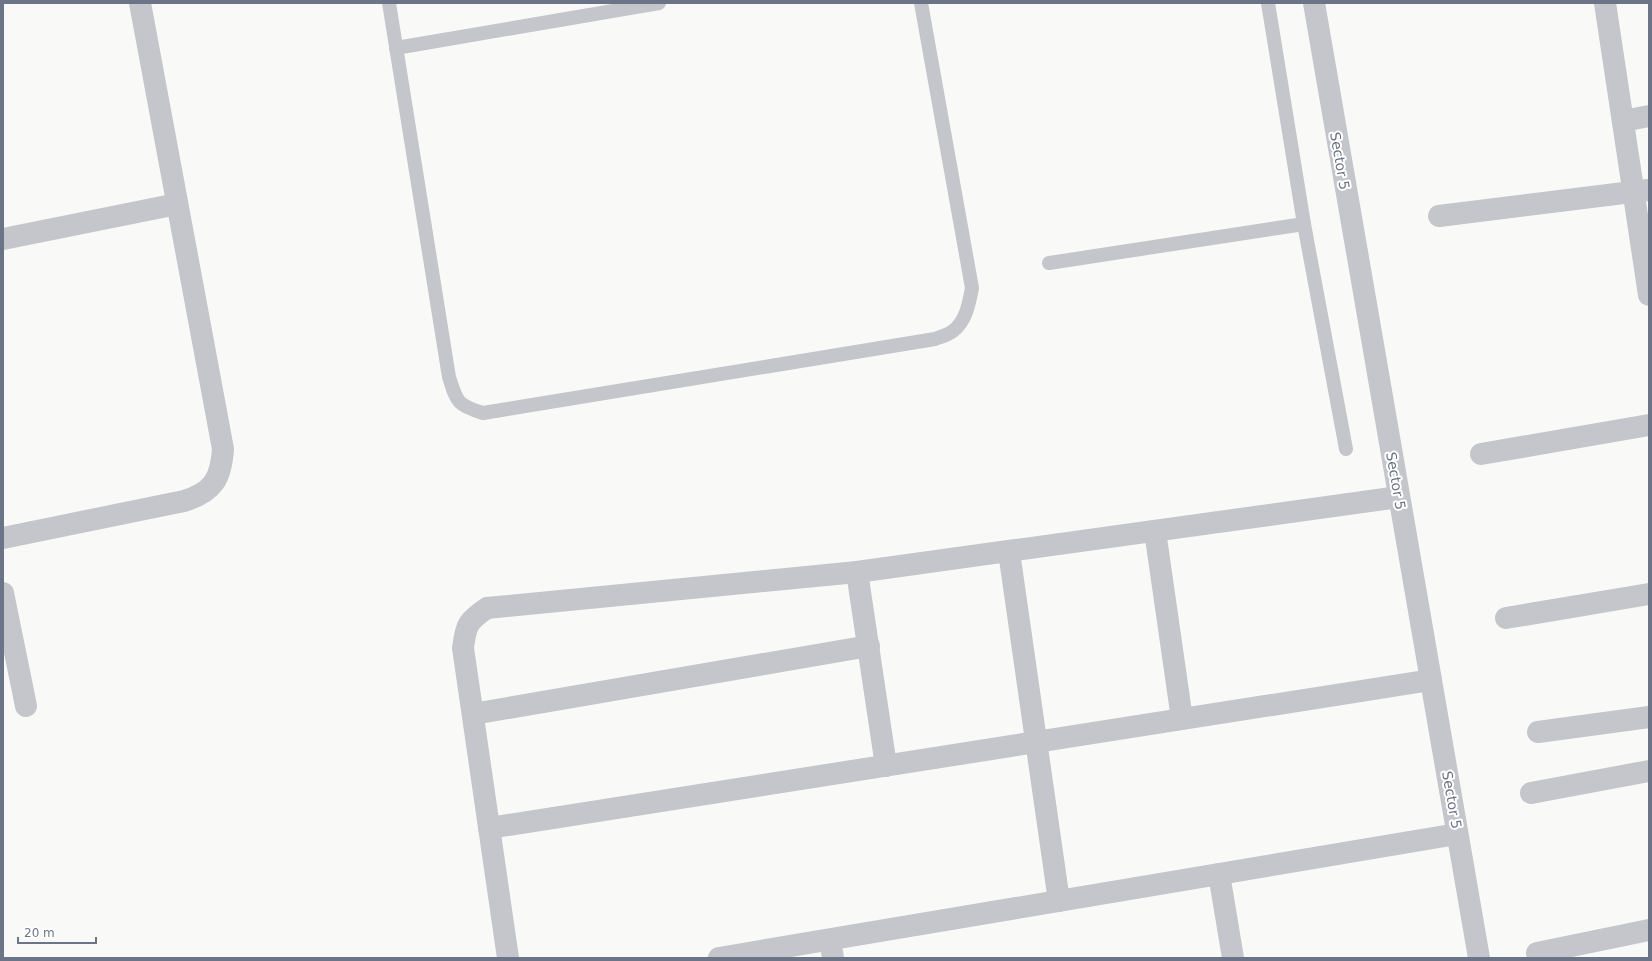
<svg xmlns="http://www.w3.org/2000/svg" width="1652" height="961" viewBox="0 0 1652 961" font-family="'DejaVu Sans',sans-serif">
<style>
.lines{fill:none;stroke-linecap:round;stroke-linejoin:round}
.lane{stroke:#c4c6cb;stroke-width:14}
.street{stroke:#c4c6cb;stroke-width:22}
.labels{text-anchor:middle;dominant-baseline:central;stroke-width:4;stroke-linejoin:round;paint-order:stroke}
.street-label{font-size:14px;fill:#6b7587;stroke:#fff}
</style>
<rect width="100%" height="100%" fill="#f9faf8"/>
<g class="lines">
<g class="lane">
<path d="M 389,3 L 449,377 C 457,402 457,405 483,413 L 935,339 C 940,337 948,335 953,331 C 966,321 969,304 972,288 L 921,3"/>
<polyline points="1268,3 1304,224 1346,449"/>
<polyline points="396,48 659,3"/>
<polyline points="1049,263 1304,224"/>
</g>
<g class="street">
<polyline points="1314,3 1479,958"/>
<polyline points="1605,3 1649,295"/>
<polyline points="1623,121 1649,116"/>
<polyline points="1439,216 1648,190"/>
<polyline points="3,239 177,204"/>
<polyline points="1481,454 1649,425"/>
<polyline points="1155,531 1182,719"/>
<path d="M 3,538 L 184,501 C 213,492 221,479 223,449 L 140,3"/>
<polyline points="1009,552 1059,901"/>
<polyline points="857,572 886,766"/>
<polyline points="3,593 26,706"/>
<polyline points="1506,618 1649,594"/>
<polyline points="473,714 869,646"/>
<polyline points="1538,732 1649,717"/>
<polyline points="1531,793 1649,771"/>
<polyline points="489,828 1431,680"/>
<polyline points="1219,874 1233,958"/>
<polyline points="830,940 833,958"/>
<polyline points="1537,953 1649,930"/>
<path d="M 508,958 L 463,648 C 466,624 468,621 487,608 L 857,572 L 1399,497"/>
<polyline points="719,958 1457,834"/>
</g>
</g>
<g class="labels">
<g class="street-label">
<text transform="translate(1340 161) rotate(80)">Sector 5</text>
<text transform="translate(1396 481) rotate(80)">Sector 5</text>
<text transform="translate(1452 800) rotate(80)">Sector 5</text>
</g>
</g>
<rect width="1652" height="961" fill="none" stroke="#6b7587" stroke-width="8"/>
<path d="M18 937v6h78v-6" fill="none" stroke="#6b7587" stroke-width="2"/>
<text x="24" y="937" font-size="12" fill="#6b7587" stroke="#ffffff" stroke-width="3" paint-order="stroke">20 m</text>
</svg>
